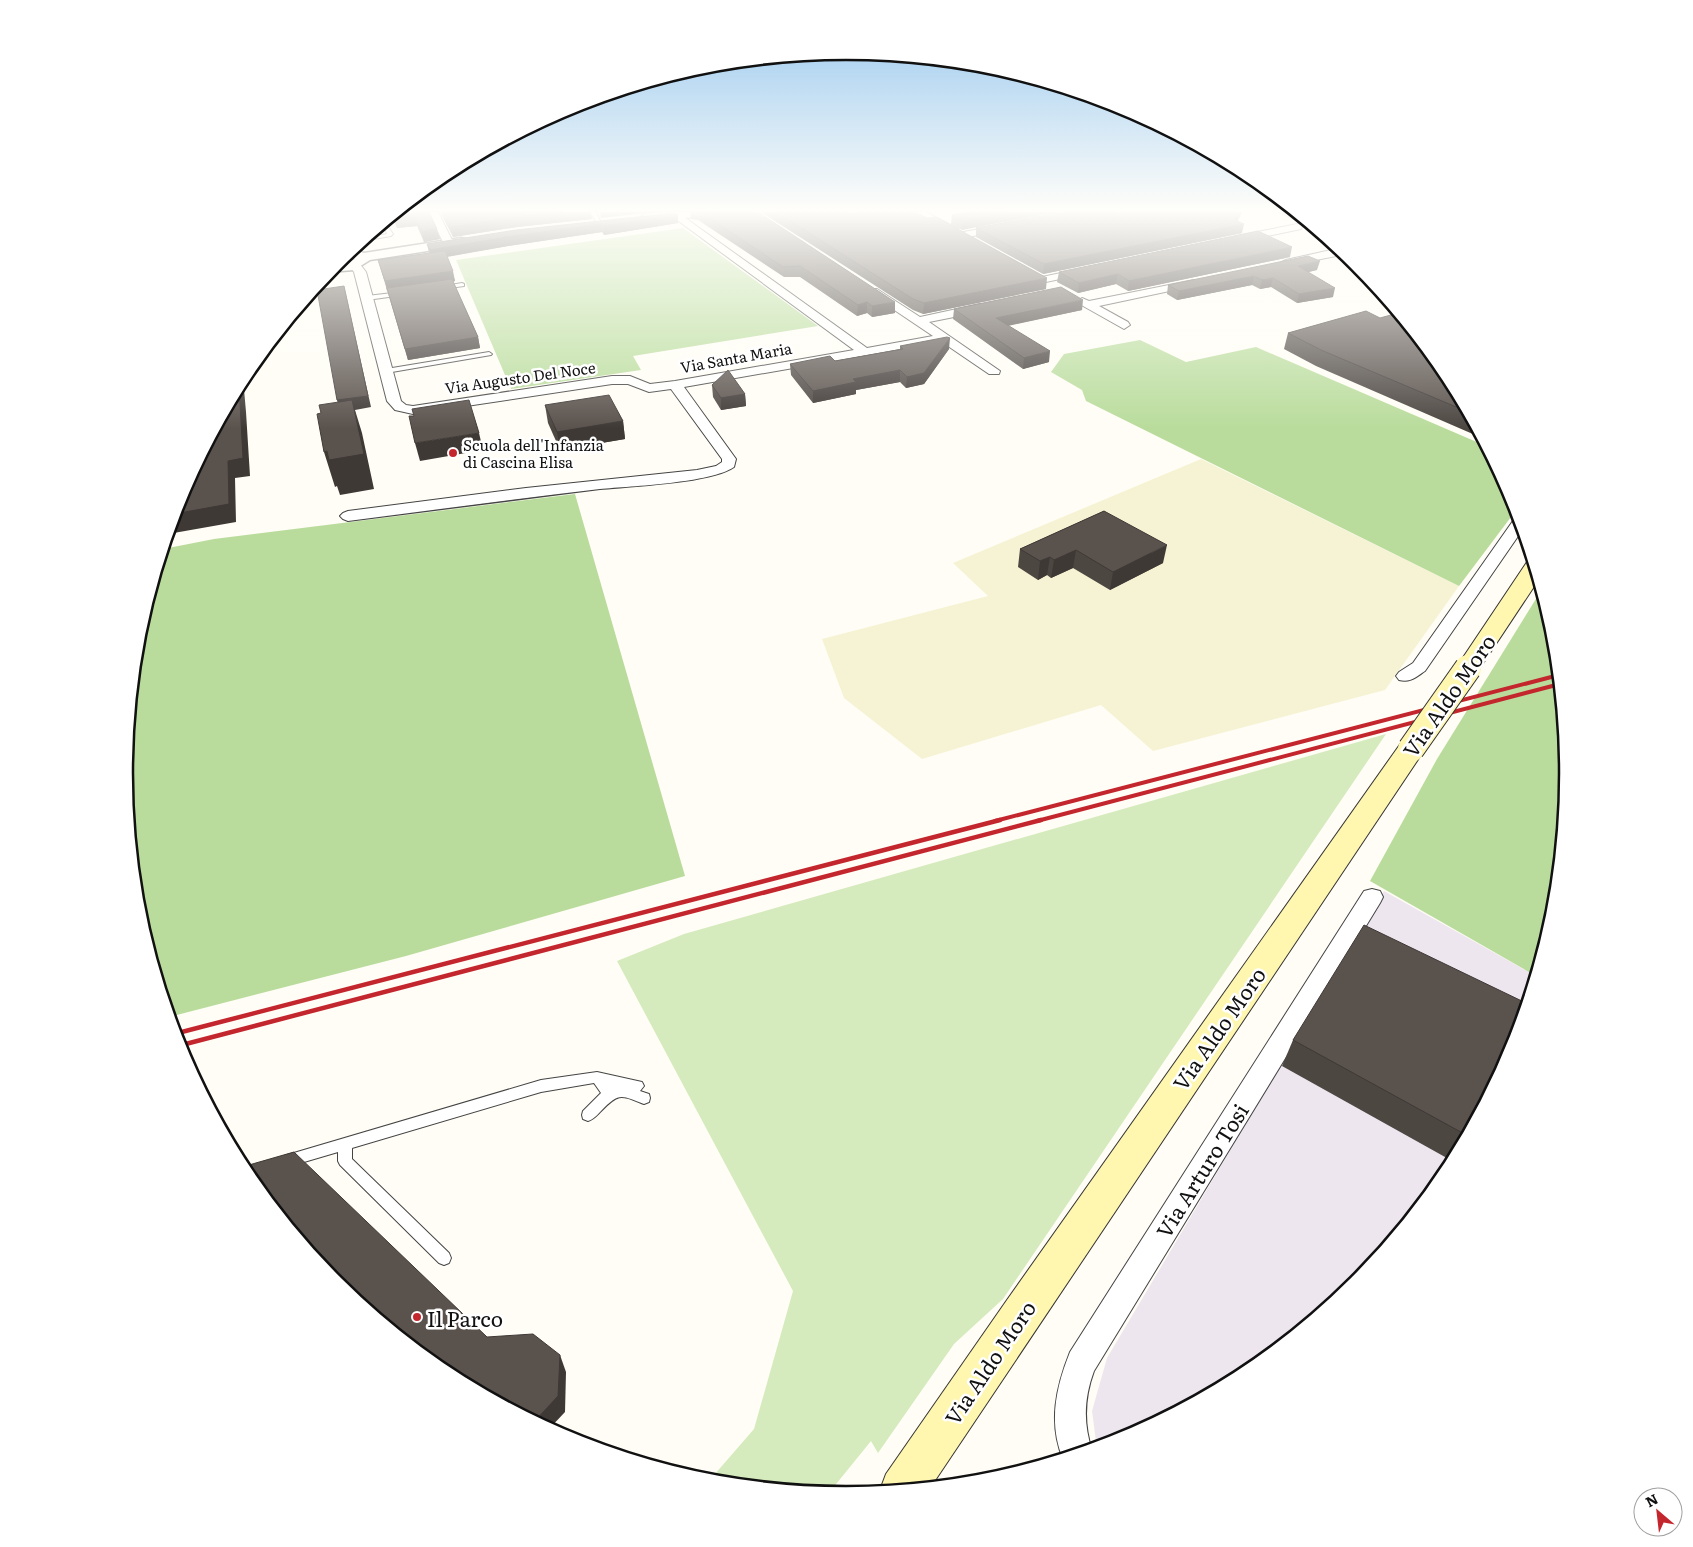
<svg xmlns="http://www.w3.org/2000/svg" width="1693" height="1547" viewBox="0 0 1693 1547" font-family="Literata,serif">
<style>
.industrial{fill:#eee6ef}
.farmland{fill:#f6f3d4}
.green{fill:#d5ebbd}
.forest{fill:#b9dc9c}
.lines{fill:none;stroke-linecap:round;stroke-linejoin:round}
.service-casing{stroke:#444;stroke-width:2}
.minor-casing{stroke:#444;stroke-width:2}
.tertiary-casing{stroke:#444;stroke-width:3}
.secondary-casing{stroke:#333;stroke-width:2}
.service{fill:#fff;fill-rule:evenodd}
.minor{fill:#fff;fill-rule:evenodd}
.tertiary{fill:#fff;fill-rule:evenodd}
.secondary{fill:#fff6b0;fill-rule:evenodd}
.rail-far1{stroke:#c4262e;stroke-width:4}
.rail{stroke:#c4262e;stroke-width:4.5}
.secondary-bridge-casing{stroke:#333;stroke-width:28;stroke-linecap:butt}
.secondary-bridge{stroke:#fff6b0;stroke-width:26}
.wall{fill:#4d4742}
.shaded-wall{fill:#3f3936}
.building{fill:#5a524d;stroke:#3f3936}
.poi-dot{fill:#c4262e;stroke:#fff;stroke-width:2}
.labels{text-anchor:middle;dominant-baseline:central;stroke-width:5;stroke-linejoin:round;paint-order:stroke}
.far-street-label{font-size:15px;fill:#111;stroke:#fff}
.far-poi-label{font-size:15px;fill:#111;stroke:#fff;text-anchor:start}
.near-street-label{font-size:21px;fill:#111;stroke:#fff}
.near-poi-label{font-size:21px;fill:#111;stroke:#fff;text-anchor:start}
.rim{fill:none;stroke:#111;stroke-width:2.5}
</style>
<rect width="100%" height="100%" fill="#fffdf5"/>
<polygon class="industrial" points="1384,891 1536,976 1514,1050 1447,1175 1357,1284 1248,1374 1123,1441 1097,1449 1092,1411 1107,1358"/>
<polygon class="farmland" points="1201,459 1459,586 1385,690 1153,751 1101,705 922,759 844,698 822,639 988,596 953,563"/>
<polygon class="green" points="1386,734 1003,1299 954,1344 878,1453 871,1441 828,1494 708,1482 754,1429 793,1291 617,961 684,934"/>
<g class="forest">
<polygon points="683,228 818,326 633,356 641,370 511,389 456,260"/>
<polygon points="1140,340 1186,362 1256,347 1486,446 1514,497 1517,509 1459,586 1086,401 1082,390 1051,372 1064,354"/>
<polygon points="575,494 685,876 406,956 169,1017 138,914 124,773 138,632 163,549 214,539"/>
<polygon points="1542,589 1555,633 1569,774 1555,915 1536,976 1370,881 1437,759"/>
</g>
<g class="lines">
<defs>
<g id="service">
<polygon points="590,212 596,212 602,225 598,225"/>
<polygon points="385,228 389,228 393,234 391,236 362,241 366,238 387,234"/>
<polygon points="462,283 464,284 464,286 442,289 439,287"/>
<polygon points="401,292 404,294 403,295 367,300 364,298 367,296"/>
<polygon points="489,352 492,354 491,355 386,373 383,371 386,369"/>
<path d="M 597,1072 L 642,1082 L 644,1086 L 640,1091 L 649,1094 L 650,1098 L 649,1102 L 644,1104 C 621,1095 619,1092 601,1111 C 597,1115 594,1119 588,1121 L 583,1119 L 582,1115 L 583,1111 L 601,1093 L 594,1083 L 541,1092 L 352,1148 L 352,1159 L 449,1253 L 451,1258 L 449,1263 L 444,1265 L 439,1263 L 340,1165 L 338,1161 L 338,1152 L 287,1167 L 282,1165 L 280,1161 L 282,1157 L 287,1155 L 541,1080 Z"/>
</g>
<g id="minor">
<polygon points="428,212 438,212 454,244 453,246 445,246"/>
<path d="M 677,212 L 867,348 L 933,336 L 869,293 L 867,291 L 869,289 L 877,289 L 920,317 L 980,304 L 984,305 L 986,308 L 984,311 L 929,322 L 1000,371 L 999,374 L 989,374 L 942,342 L 684,387 L 736,459 L 734,467 C 711,483 632,486 600,489 C 516,499 432,510 348,521 L 343,519 L 340,516 L 343,513 L 348,511 L 526,488 L 697,470 L 716,466 L 722,462 L 722,459 L 671,389 L 649,392 L 628,384 L 612,384 L 413,414 L 395,410 L 387,401 L 354,272 L 349,265 L 351,263 L 359,263 L 366,272 L 401,401 L 406,405 L 413,406 L 612,376 L 630,376 L 650,384 L 675,381 L 854,350 L 673,217 L 672,215 L 673,213 Z"/>
<polygon points="913,212 926,212 958,229 958,233 1002,225 1007,228 1002,231 961,238 957,237 957,233 950,233"/>
<polygon points="1297,224 1301,225 1302,227 1301,229 1238,242 1233,239 1238,236"/>
<polygon points="1340,248 1346,254 1286,266 1280,263 1286,260"/>
<polygon points="1085,268 1089,269 1091,271 1089,273 1041,283 1035,280 1037,278"/>
<polygon points="1194,280 1200,283 1198,285 1099,306 1128,322 1130,325 1124,329 1076,302 1082,298 1089,301"/>
<path d="M 1520,517 L 1523,529 L 1425,671 C 1416,677 1410,683 1399,680 L 1396,676 L 1399,672 L 1413,663 L 1515,518 Z"/>
<path d="M 1372,889 L 1380,891 L 1383,897 L 1380,903 L 1094,1371 C 1084,1398 1083,1423 1092,1450 L 1063,1459 C 1048,1423 1056,1387 1070,1352 L 1364,891 Z"/>
</g>
<g id="tertiary">
<polygon points="667,212 711,212 705,216 645,222 639,218 645,214"/>
<polygon points="461,238 466,239 468,242 466,245 370,260 354,270 329,272 335,264 346,263 355,259 345,255 352,249 364,253"/>
</g>
<g id="secondary">
<polygon points="1533,561 1539,579 1480,668 1477,673 1468,676 1459,673 1456,668 1527,562"/>
<polygon points="1411,740 1421,743 1424,749 1421,755 930,1488 881,1492 880,1490 886,1474 1007,1300 1401,743"/>
</g>
</defs>
<use href="#service" class="service-casing"/>
<use href="#minor" class="minor-casing"/>
<use href="#tertiary" class="tertiary-casing"/>
<use href="#secondary" class="secondary-casing"/>
<use href="#service" class="service"/>
<use href="#minor" class="minor"/>
<use href="#tertiary" class="tertiary"/>
<use href="#secondary" class="secondary"/>
<g class="rail-far1">
<polyline points="995,821 1559,675"/>
<polyline points="1037,821 1560,684"/>
</g>
<g class="rail">
<polyline points="174,1034 1000,820"/>
<polyline points="178,1046 1041,820"/>
</g>
<defs>
<polyline id="secondary-bridge" points="1411,749 1468,668"/>
</defs>
<use href="#secondary-bridge" class="secondary-bridge-casing"/>
<use href="#secondary-bridge" class="secondary-bridge"/>
</g>
<g class="wall">
<polygon points="398,212 429,212 440,239 424,242 417,226 397,228 393,218 390,218"/>
<polygon points="440,212 591,212 592,219 517,227 453,237"/>
<polygon points="690,212 758,212 895,313 872,317 867,313 857,316 800,277 784,277 698,220 691,219"/>
<polygon points="761,212 915,212 1046,289 923,314 913,310"/>
<polygon points="969,212 962,230 951,224 952,215"/>
<polygon points="1063,212 1242,212 1237,221 1242,233 1043,274 976,237 976,228"/>
<polygon points="1277,212 1295,212 1319,232"/>
<polygon points="678,215 678,223 604,235 602,232 508,246 447,257 455,281 453,282 478,337 480,348 408,360 378,260 429,253 427,244"/>
<polygon points="1290,257 1128,291 1116,284 1078,293 1057,282 1059,272"/>
<polygon points="1317,270 1308,272 1333,297 1297,303 1271,287 1260,289 1252,285 1177,300 1167,294 1168,285"/>
<polygon points="954,309 1082,310 1008,326 1049,362 1023,369 953,319"/>
<polygon points="1288,333 1447,372 1482,438 1316,366 1284,349"/>
<polygon points="900,346 949,349 924,384 906,388 900,382 856,390 856,394 813,403 791,375 790,364 835,361 900,349"/>
<polygon points="712,385 745,394 746,406 721,410 713,397"/>
<polygon points="545,405 623,421 625,439 560,450 548,423"/>
<polygon points="1104,511 1163,563 1110,590 1073,568 1051,578 1047,575 1038,580 1018,567 1020,549"/>
<polygon points="1293,1040 1514,1050 1454,1162 1282,1066"/>
</g>
<g class="shaded-wall">
<polygon points="562,212 591,212 592,219 517,227 453,237 451,227 515,217"/>
<polygon points="600,212 654,212 601,218"/>
<polygon points="1011,212 1059,212 962,230 963,221"/>
<polygon points="1239,212 1242,212 1235,226 1244,224 1242,233 1043,274 1044,264 1235,220"/>
<polygon points="414,215 417,226 397,228 394,218"/>
<polygon points="678,215 678,223 604,235 603,226"/>
<polygon points="601,224 602,232 508,246 432,259 430,250 506,237"/>
<polygon points="437,229 440,239 424,242 422,231"/>
<polygon points="1292,247 1290,257 1128,291 1129,281"/>
<polygon points="1320,261 1317,270 1296,275 1298,266"/>
<polygon points="453,271 455,281 387,291 385,281"/>
<polygon points="1118,274 1116,284 1078,293 1079,283"/>
<polygon points="1254,276 1252,285 1177,300 1179,291"/>
<polygon points="1047,278 1046,289 923,314 924,303"/>
<polygon points="1273,278 1271,287 1260,289 1262,280"/>
<polygon points="344,286 371,407 355,410 362,433 374,489 340,495 337,486 335,487 324,452 327,451 340,412 337,400"/>
<polygon points="1335,288 1333,297 1297,303 1299,294"/>
<polygon points="1083,300 1082,310 995,328 996,318"/>
<polygon points="867,302 867,313 857,316 858,305"/>
<polygon points="895,302 895,313 872,317 872,306"/>
<polygon points="478,337 480,348 408,360 405,349"/>
<polygon points="950,338 949,349 924,384 906,388 907,377"/>
<polygon points="1050,351 1049,362 1023,369 1024,358"/>
<polygon points="900,370 900,382 856,390 856,394 813,403 813,391 853,379"/>
<polygon points="243,378 246,412 250,476 235,478 236,522 168,534 174,514"/>
<polygon points="745,394 746,406 721,410 721,398"/>
<polygon points="623,421 625,439 560,450 557,432"/>
<polygon points="479,433 483,450 420,461 415,443"/>
<polygon points="1167,545 1163,563 1110,590 1113,572"/>
<polygon points="1076,550 1073,568 1051,578 1054,560"/>
<polygon points="1050,557 1047,575 1038,580 1040,561"/>
<polygon points="560,1355 566,1372 565,1412 549,1429 534,1422"/>
</g>
<g class="building">
<polygon points="398,212 429,212 437,229 422,231 414,215 394,218 393,216"/>
<polygon points="443,212 562,212 515,217 451,227"/>
<polygon points="700,212 758,212 895,302 872,306 867,302 858,305 800,266 783,267"/>
<polygon points="776,212 851,212 853,213 859,213 860,212 915,212 927,218 936,217 1047,278 924,303 913,299"/>
<polygon points="969,212 1011,212 963,221 952,215"/>
<polygon points="1063,212 1117,212 1119,213 1122,212 1239,212 1235,220 1244,224 1044,264 976,228"/>
<polygon points="675,213 678,215 603,226 601,224 506,237 430,250 427,244 516,230"/>
<polygon points="1258,231 1292,247 1129,281 1118,274 1079,283 1059,272"/>
<polygon points="445,251 453,271 385,281 378,260"/>
<polygon points="1308,256 1320,261 1298,266 1335,288 1299,294 1273,278 1262,280 1254,276 1179,291 1168,285"/>
<polygon points="452,279 478,337 405,349 387,288"/>
<polygon points="344,286 368,396 337,400 317,290"/>
<polygon points="1061,287 1083,300 996,318 1050,351 1024,358 954,309"/>
<polygon points="1366,311 1380,318 1398,313 1447,372 1468,412 1321,350 1288,333"/>
<polygon points="947,337 950,338 924,373 907,377 900,370 853,379 856,382 813,391 790,364 830,356 835,361 903,349 900,346"/>
<polygon points="728,370 745,394 721,398 712,385"/>
<polygon points="239,385 243,458 228,461 229,504 174,514 179,497"/>
<polygon points="609,395 623,421 557,432 545,405"/>
<polygon points="352,400 364,454 329,460 327,451 324,452 317,414 321,413 319,405"/>
<polygon points="469,400 479,433 415,443 409,416 414,416 412,409"/>
<polygon points="1104,511 1167,545 1113,572 1076,550 1054,560 1050,557 1040,561 1020,549"/>
<polygon points="1364,925 1528,1004 1514,1050 1468,1136 1293,1040"/>
<polygon points="294,1152 487,1337 533,1334 560,1355 558,1396 534,1422 445,1374 336,1284 246,1175 242,1167"/>
</g>
<linearGradient id="sky" x2="0" y2="1"><stop stop-color="#95c6ee"/><stop offset="0.49" stop-color="#fffefa"/><stop offset="1" stop-color="#fffefa" stop-opacity="0"/></linearGradient>
<rect width="1693" height="429" fill="url(#sky)"/>
<g class="poi-dot">
<circle cx="453" cy="453" r="5"/>
<circle cx="417" cy="1317" r="5"/>
</g>
<g class="labels">
<g class="far-street-label">
<text transform="translate(736 357) rotate(-10)">Via Santa Maria</text>
<text transform="translate(520 377) rotate(-8)">Via Augusto Del Noce</text>
</g>
<g class="far-poi-label">
<text x="463" y="444">Scuola dell'Infanzia<tspan x="463" dy="17">di Cascina Elisa</tspan></text>
</g>
<g class="near-street-label">
<text transform="translate(1448 695) rotate(-55)">Via Aldo Moro</text>
<text transform="translate(1218 1028) rotate(-55)">Via Aldo Moro</text>
<text transform="translate(1201 1170) rotate(-58)">Via Arturo Tosi</text>
<text transform="translate(989 1362) rotate(-56)">Via Aldo Moro</text>
</g>
<g class="near-poi-label">
<text x="427" y="1317">Il Parco</text>
</g>
</g>
<path d="M0 0H1693V1547H0ZM133 773a713 713 0 1 1 1426 0a713 713 0 1 1-1426 0Z" fill="#fff" fill-rule="evenodd"/>
<path class="rim" d="M133 773a713 713 0 1 1 1426 0a713 713 0 1 1-1426 0Z"/>
<g transform="translate(1658 1512) rotate(332)"><circle r="24" fill="#ffffff" stroke="#a0a0a0"/>
<path d="M0-4L9 19L0 12L-9 19Z" fill="#c4262e"/>
<text y="-8" font-size="14" font-weight="bold" text-anchor="middle" fill="#111111">N</text>
</g>
</svg>
